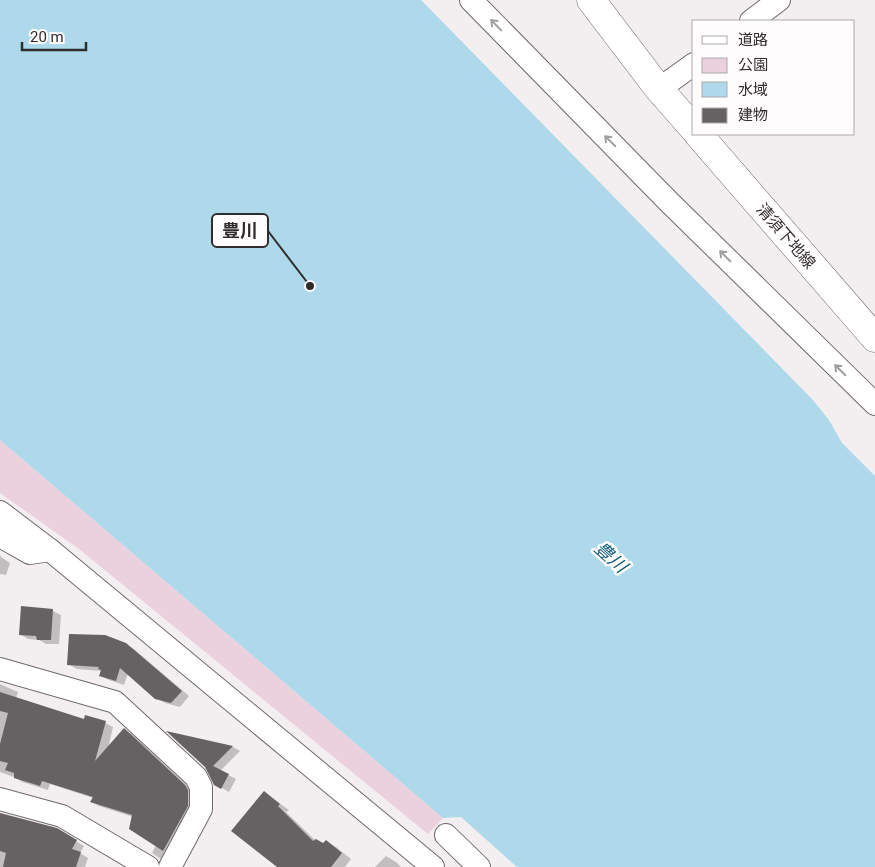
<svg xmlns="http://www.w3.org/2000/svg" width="875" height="867" viewBox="0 0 875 867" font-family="Roboto,'Noto Sans JP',sans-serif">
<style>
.green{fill:#ead1dd}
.water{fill:#aed9eb}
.shadow{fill:#0003}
.building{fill:#666264}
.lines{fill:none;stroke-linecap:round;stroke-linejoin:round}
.minor-casing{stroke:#6e6a6c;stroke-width:24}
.secondary-casing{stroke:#6e6a6c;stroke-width:29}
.minor{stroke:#fff;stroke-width:22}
.secondary{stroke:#fff;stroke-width:28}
.oneway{stroke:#a1a0a0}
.labels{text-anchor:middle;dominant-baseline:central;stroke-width:5;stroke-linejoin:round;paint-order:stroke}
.street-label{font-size:16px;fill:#2e2c2d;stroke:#fffcfd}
.water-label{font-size:18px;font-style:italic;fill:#0e5e78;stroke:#fffcfd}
.leader{fill:none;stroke:#2e2c2d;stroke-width:2}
.callout-dot{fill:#2e2c2d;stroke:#fffcfd;stroke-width:2}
.callout{fill:#fffcfd;stroke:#2e2c2d;stroke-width:2}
.callout-label{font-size:18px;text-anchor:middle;font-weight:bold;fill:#2e2c2d}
</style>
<rect width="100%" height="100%" fill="#f3eef0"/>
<polygon class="green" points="0,440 443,818 428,834 79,549 0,493"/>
<polygon class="water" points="0,0 421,0 812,399 829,420 842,443 875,476 875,867 517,867 461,817 443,818 0,440"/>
<g class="shadow">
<polygon points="0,555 1,557 10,563 6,575 0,574"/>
<polygon points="53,611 61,615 59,644 46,644 39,640 28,639 20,634"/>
<polygon points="125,644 134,649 189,696 180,707 165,703 156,698 128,673 124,685 109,680 101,676 102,671 77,669 68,664"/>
<polygon points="0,684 18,692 16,699 85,721 105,723 113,727 108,749 124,730 132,734 193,791 196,796 167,863 152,853 156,845 133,817 99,806 91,802 93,798 50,784 48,790 22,782 14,777 0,772"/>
<polygon points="170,733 233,747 240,751 220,771 236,779 229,792 215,784 206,767"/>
<polygon points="265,793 289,810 286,812 316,841 324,844 326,841 336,847 351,859 345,867 279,867"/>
<polygon points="0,813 56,829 84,846 80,853 88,858 85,867 0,867"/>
<polygon points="386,856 396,862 401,867 375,867"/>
</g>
<g class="building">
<polygon points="21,606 53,609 51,640 37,640 36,636 19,635"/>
<polygon points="69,634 105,635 126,643 182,691 171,703 155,699 120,668 116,681 99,676 101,670 98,669 99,667 67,665"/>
<polygon points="0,692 84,719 85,715 106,721 95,761 124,728 185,785 188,790 188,806 163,851 129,829 132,815 90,802 93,797 42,781 40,786 14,778 14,773 5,770 8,763 0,761 0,744 8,713 0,711"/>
<polygon points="166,731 233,746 213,766 229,774 221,789 214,785 205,767"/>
<polygon points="264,791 280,804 278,806 313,841 316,839 323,843 326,840 342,853 331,867 277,867 231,831"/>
<polygon points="0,813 57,828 77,840 72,849 81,852 76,867 3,867 6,853 0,851"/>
</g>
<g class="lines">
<defs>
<g id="minor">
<polyline points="471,0 669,202 875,404"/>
<polyline points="751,21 779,0"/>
<polyline points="659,89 694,64"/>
<polyline points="0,512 50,550 433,867"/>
<polyline points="0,536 30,553 50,550"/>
<polyline points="0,669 115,702 196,777 201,787 201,809 170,867"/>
<polyline points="0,799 62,816 148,867"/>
<polyline points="446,835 479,867"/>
</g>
<g id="secondary">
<polyline points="591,0 658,88 694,129"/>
<polyline points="698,134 875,338"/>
</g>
</defs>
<use href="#minor" class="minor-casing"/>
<use href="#secondary" class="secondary-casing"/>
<use href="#minor" class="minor"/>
<use href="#secondary" class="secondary"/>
</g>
<defs><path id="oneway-shaft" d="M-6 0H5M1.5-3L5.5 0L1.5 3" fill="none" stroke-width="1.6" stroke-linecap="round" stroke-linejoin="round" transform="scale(1.25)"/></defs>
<g class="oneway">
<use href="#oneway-shaft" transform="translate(496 25) rotate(-134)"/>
<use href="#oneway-shaft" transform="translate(610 141) rotate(-135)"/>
<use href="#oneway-shaft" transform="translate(725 256) rotate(-135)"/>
<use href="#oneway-shaft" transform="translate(840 370) rotate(-135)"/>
</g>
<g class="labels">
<g class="street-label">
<text transform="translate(786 236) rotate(49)">清須下地線</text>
</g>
<g class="water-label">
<text transform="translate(611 557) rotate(42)">豊川</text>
</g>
</g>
<path class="leader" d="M310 286L268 231"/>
<circle class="callout-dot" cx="310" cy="286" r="5"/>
<rect class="callout" x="212" y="214" width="56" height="33" rx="5"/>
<g class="callout-label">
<text x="240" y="237">豊川</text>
</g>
<rect x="692" y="20" width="162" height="115" fill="#fffcfd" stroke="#aba9aa"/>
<rect x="702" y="36" width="25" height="8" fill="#ffffff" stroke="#aba9aa"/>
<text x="738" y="45" font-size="15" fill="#2e2c2d">道路</text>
<rect x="702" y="58" width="25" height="15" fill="#ead1dd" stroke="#aba9aa"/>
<text x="738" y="70" font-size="15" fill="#2e2c2d">公園</text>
<rect x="702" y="82" width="25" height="15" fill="#aed9eb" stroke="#aba9aa"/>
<text x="738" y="95" font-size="15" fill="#2e2c2d">水域</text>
<rect x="702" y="108" width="25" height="15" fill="#666264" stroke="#aba9aa"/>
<text x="738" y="120" font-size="15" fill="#2e2c2d">建物</text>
<path d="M22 42v8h64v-8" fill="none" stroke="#2e2c2d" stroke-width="2.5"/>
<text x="30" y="42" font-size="15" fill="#2e2c2d" stroke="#fffcfd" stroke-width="4" paint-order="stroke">20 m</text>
</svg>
